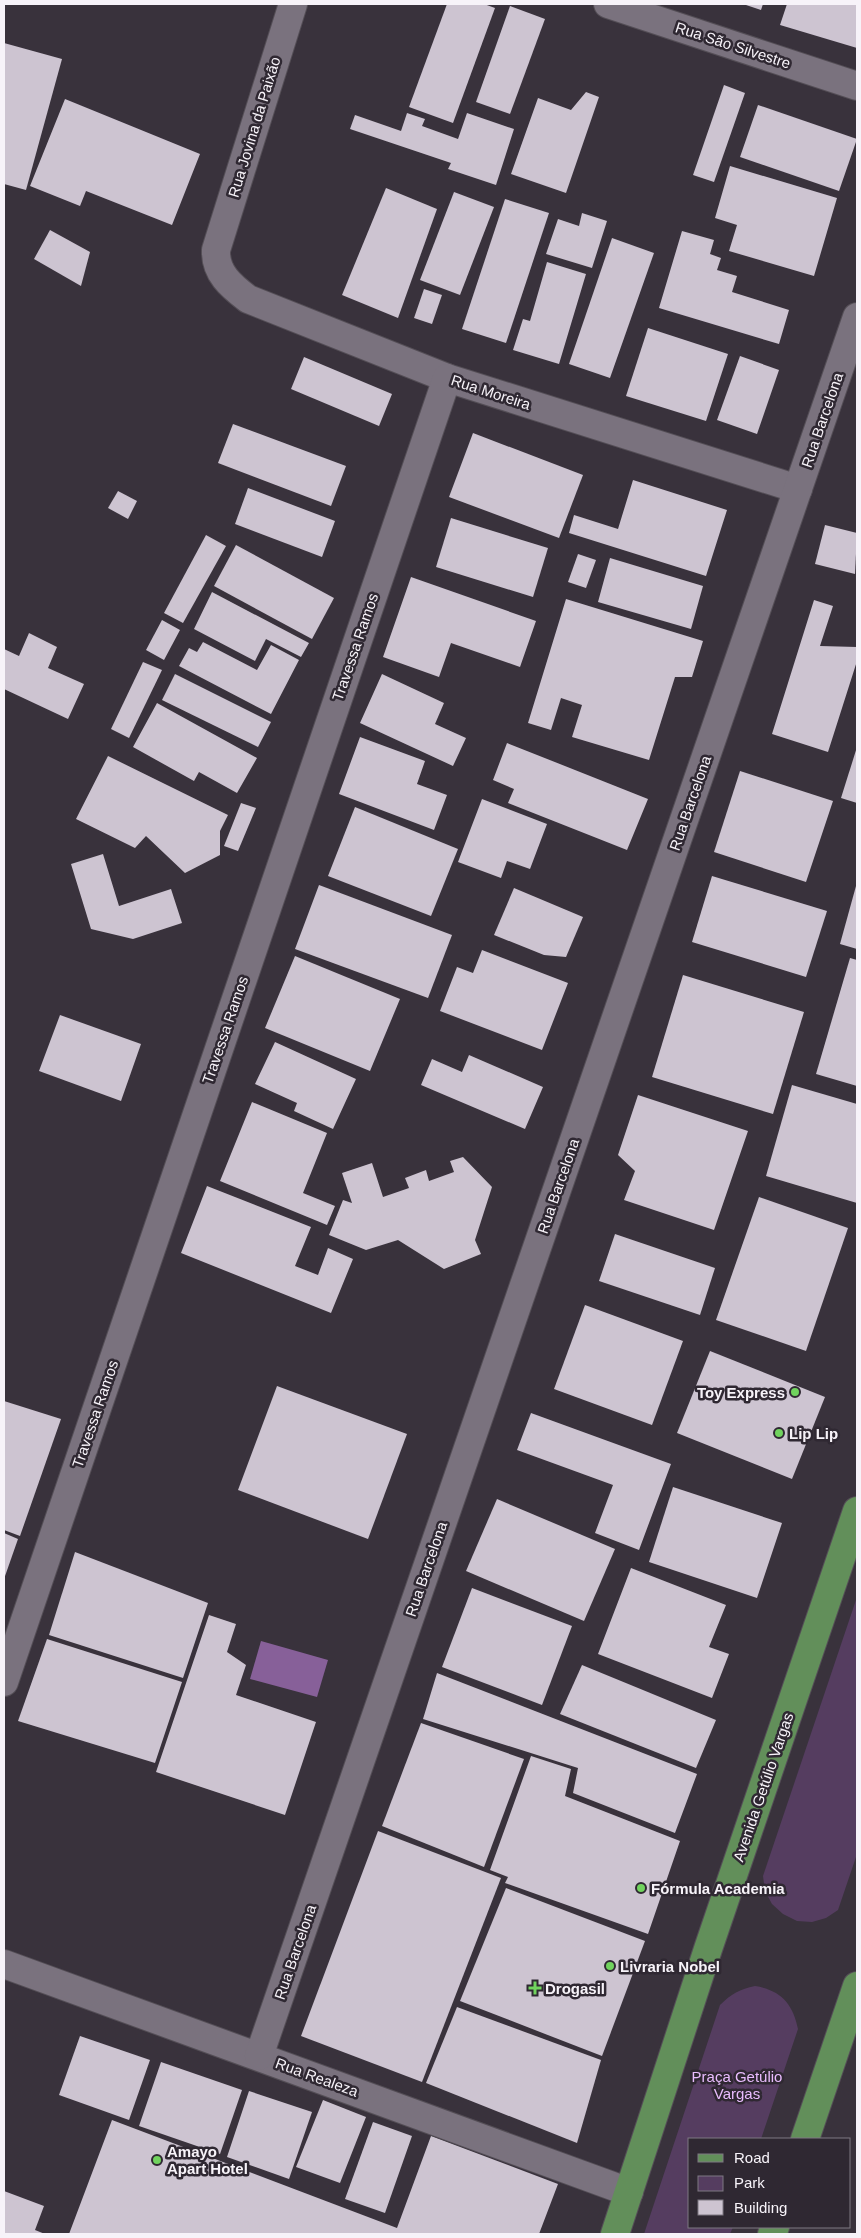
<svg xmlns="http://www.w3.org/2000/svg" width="861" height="2238" viewBox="0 0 861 2238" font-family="Arial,sans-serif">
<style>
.green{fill:#553d60}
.water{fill:#876099}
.building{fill:#cdc4d1}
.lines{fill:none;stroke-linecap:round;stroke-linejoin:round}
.minor-casing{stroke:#544e56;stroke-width:30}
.primary-casing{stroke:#544e56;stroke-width:30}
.minor{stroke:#7a727e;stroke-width:28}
.primary{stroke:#628f5a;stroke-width:28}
.poi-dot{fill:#71d35e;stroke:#2f2832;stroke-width:2}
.labels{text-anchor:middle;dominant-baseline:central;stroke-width:5;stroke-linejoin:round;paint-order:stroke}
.street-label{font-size:15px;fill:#f7f3f9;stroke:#2f2832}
.poi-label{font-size:15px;font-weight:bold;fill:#f7f3f9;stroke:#2f2832;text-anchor:start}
.park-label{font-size:15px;fill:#e9bcfe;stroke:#2f2832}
</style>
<rect width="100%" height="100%" fill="#39323c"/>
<g class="green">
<polygon points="857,1597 857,1854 838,1910 826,1918 812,1922 797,1921 783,1914 772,1904 765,1891 763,1876"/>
<path d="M 755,1986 C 781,1990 793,2004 798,2029 L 761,2139 L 690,2139 L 690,2227 L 733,2227 L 730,2234 L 644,2234 L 720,2005 C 731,1994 740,1989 755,1986 Z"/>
</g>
<polygon class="water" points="261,1641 328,1660 317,1697 250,1679"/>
<g class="building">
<polygon points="447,4 484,4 495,8 453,123 409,107"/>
<polygon points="743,4 763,4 761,10"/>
<polygon points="787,4 857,4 857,48 780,25"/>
<polygon points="510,6 545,19 510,114 476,102"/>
<polygon points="4,43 62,59 26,190 4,184"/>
<polygon points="724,85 745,93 714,182 693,175"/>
<polygon points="586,92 599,97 566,193 511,174 538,98 571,110"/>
<polygon points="65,99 200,154 172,225 86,191 80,206 30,186"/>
<polygon points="758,105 857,139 839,191 740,157"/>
<polygon points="407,113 425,119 422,126 458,139 467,113 514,129 496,185 448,169 451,163 350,129 355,115 401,131"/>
<polygon points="730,166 837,198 814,276 729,251 737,225 715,218"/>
<polygon points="386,188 437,209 398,318 342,295"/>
<polygon points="454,192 494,207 460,295 420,280"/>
<polygon points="505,199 549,213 506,343 462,329"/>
<polygon points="582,213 607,221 592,268 546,254 558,219 579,226"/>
<polygon points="50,230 90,252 81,286 34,259"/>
<polygon points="682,231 714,240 710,254 721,258 717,270 737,276 732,292 789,310 779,344 659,308"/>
<polygon points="612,238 654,253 610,378 569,364"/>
<polygon points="547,262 586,274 559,364 513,350 523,319 530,321"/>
<polygon points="424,289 442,295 432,324 414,318"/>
<polygon points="648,328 728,354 706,421 626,396"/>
<polygon points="740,356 779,370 757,434 717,420"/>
<polygon points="304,357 392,394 379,426 291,389"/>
<polygon points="233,424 346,466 331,506 218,463"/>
<polygon points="473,433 583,475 559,538 449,497"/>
<polygon points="633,480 727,510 706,576 569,533 574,515 618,529"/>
<polygon points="248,488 335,521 322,557 235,524"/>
<polygon points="118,491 137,501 128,519 108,508"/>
<polygon points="451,518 548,548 533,597 436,567"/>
<polygon points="825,525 857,533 855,574 815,564"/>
<polygon points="206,535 226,546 183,623 164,613"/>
<polygon points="236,545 334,598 312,639 214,586"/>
<polygon points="578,554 596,560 586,588 568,582"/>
<polygon points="610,558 703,586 691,629 598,602"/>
<polygon points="411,577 536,621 520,667 451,643 439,677 383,657"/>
<polygon points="212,592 309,643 301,657 266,639 255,661 194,629"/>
<polygon points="566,599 703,641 692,677 675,677 649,760 572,737 582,705 561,698 551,730 528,723"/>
<polygon points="814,600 833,606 820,646 857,647 857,661 828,752 772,734"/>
<polygon points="162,620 180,630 164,660 146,650"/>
<polygon points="29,633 57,647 48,668 84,684 68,719 4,689 4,649 19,656"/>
<polygon points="203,642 257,670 271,645 299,660 271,714 179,666 189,648 197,652"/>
<polygon points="143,662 162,670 129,738 111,729"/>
<polygon points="175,674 271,722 258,747 162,700"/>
<polygon points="382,674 444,703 435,724 466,738 453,766 360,723"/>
<polygon points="157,703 257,758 237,793 199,772 194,781 133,747"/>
<polygon points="360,737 425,761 417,784 447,795 434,830 339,794"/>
<polygon points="507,743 648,799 627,850 508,803 514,789 493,780"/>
<polygon points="857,747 857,803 841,798"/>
<polygon points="108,756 228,815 220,831 220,855 185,873 146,836 135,848 76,819"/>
<polygon points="740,771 833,801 806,882 714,852"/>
<polygon points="482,799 547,824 530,869 507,861 501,878 458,862"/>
<polygon points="241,803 256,808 238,851 224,846"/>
<polygon points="355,807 458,849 431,916 328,876"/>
<polygon points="103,854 119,906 171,889 182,923 133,939 91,929 71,864"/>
<polygon points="712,876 827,911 806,977 692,942"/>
<polygon points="319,885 452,935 428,998 295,949"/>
<polygon points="856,886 857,887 857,949 840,944"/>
<polygon points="514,888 583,917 566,957 544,955 494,935"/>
<polygon points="482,950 568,983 542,1050 440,1011 457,967 473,973"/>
<polygon points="295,956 400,999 370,1071 265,1028"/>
<polygon points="850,958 857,960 857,1086 816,1074"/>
<polygon points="683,975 804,1012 773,1114 652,1077"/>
<polygon points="60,1015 141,1044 121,1101 39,1071"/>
<polygon points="275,1042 356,1079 333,1129 294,1111 297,1103 255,1084"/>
<polygon points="469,1055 543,1087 525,1129 421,1085 432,1059 462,1072"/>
<polygon points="792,1085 857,1104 857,1203 766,1176"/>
<polygon points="638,1095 748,1131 714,1230 624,1200 635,1171 618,1155"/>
<polygon points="252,1102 327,1133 303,1193 335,1206 327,1225 220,1181"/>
<polygon points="463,1157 492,1187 475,1240 481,1254 444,1269 398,1240 366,1250 329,1235 343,1200 352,1203 342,1173 372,1163 383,1197 409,1188 405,1178 426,1170 429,1181 454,1172 450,1161"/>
<polygon points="207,1186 311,1227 295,1266 318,1275 328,1248 353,1259 331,1313 181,1253"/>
<polygon points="759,1197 848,1228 806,1351 716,1320"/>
<polygon points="615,1234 715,1268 700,1315 599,1281"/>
<polygon points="585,1305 683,1341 652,1425 554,1389"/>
<polygon points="710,1351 825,1397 792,1479 677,1433"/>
<polygon points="277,1386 407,1434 368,1539 238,1490"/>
<polygon points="4,1401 61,1419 20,1536 4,1530"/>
<polygon points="531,1413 671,1464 639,1550 595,1533 613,1485 517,1450"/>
<polygon points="673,1487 782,1523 757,1598 649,1562"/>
<polygon points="497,1499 615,1549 584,1621 466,1571"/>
<polygon points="4,1533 18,1539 4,1579"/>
<polygon points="75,1552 208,1603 183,1678 49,1635"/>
<polygon points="631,1568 726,1605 709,1647 729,1654 712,1698 598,1654"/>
<polygon points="472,1588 572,1626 542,1705 442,1667"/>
<polygon points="209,1615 236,1624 227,1652 246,1665 236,1695 316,1722 285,1815 156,1772"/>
<polygon points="47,1639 182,1682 155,1763 18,1721"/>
<polygon points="582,1665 716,1720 696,1768 560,1714"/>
<polygon points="437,1673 697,1774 675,1833 573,1793 578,1768 423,1719"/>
<polygon points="421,1723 524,1759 484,1867 382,1826"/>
<polygon points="531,1756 571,1769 565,1796 680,1841 648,1934 505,1883 508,1877 490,1870"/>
<polygon points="378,1831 501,1878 422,2082 301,2036"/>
<polygon points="506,1888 645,1941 602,2056 460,2001"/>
<polygon points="457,2007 601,2060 577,2143 426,2083"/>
<polygon points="80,2036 150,2060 129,2120 59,2095"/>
<polygon points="161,2062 242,2090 220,2154 139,2126"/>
<polygon points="249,2091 312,2112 289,2179 227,2157"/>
<polygon points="323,2100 366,2117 340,2183 296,2167"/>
<polygon points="112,2120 397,2228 431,2136 558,2184 539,2234 69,2234"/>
<polygon points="373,2122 412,2136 385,2213 345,2199"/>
<polygon points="4,2191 44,2206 35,2230 45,2234 4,2234"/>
</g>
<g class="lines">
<defs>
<g id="minor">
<path d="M 293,4 L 216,250 C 215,273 231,286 248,299 L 447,378 L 798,489"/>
<polyline points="608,4 857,86"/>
<polyline points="4,1682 447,378"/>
<polyline points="4,1964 629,2192"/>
<polyline points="259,2056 857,317"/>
</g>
<g id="primary">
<polyline points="805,2139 857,1986"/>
<polyline points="615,2234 708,1949 857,1511"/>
<polyline points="772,2234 775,2227"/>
</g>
</defs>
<use href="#minor" class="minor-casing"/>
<use href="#primary" class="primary-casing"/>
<use href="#minor" class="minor"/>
<use href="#primary" class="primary"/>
</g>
<g class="poi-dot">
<circle cx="795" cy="1392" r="5"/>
<circle cx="779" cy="1433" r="5"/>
<circle cx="641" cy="1888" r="5"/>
<circle cx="610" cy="1966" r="5"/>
<path d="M532.5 1980.5h5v5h5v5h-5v5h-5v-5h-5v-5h5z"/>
<circle cx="157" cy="2160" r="5"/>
</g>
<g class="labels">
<g class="street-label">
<text transform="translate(733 45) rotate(18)">Rua São Silvestre</text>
<text transform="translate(254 127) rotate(-73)">Rua Jovina da Paixão</text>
<text transform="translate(491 392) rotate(18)">Rua Moreira</text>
<text transform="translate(822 420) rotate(-71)">Rua Barcelona</text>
<text transform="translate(355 647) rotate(-71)">Travessa Ramos</text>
<text transform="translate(690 803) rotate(-71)">Rua Barcelona</text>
<text transform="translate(225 1030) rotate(-71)">Travessa Ramos</text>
<text transform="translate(558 1186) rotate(-71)">Rua Barcelona</text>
<text transform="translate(95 1414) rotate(-71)">Travessa Ramos</text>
<text transform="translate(426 1569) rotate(-71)">Rua Barcelona</text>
<text transform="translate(763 1787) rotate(-71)">Avenida Getúlio Vargas</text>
<text transform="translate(295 1952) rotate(-71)">Rua Barcelona</text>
<text transform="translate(317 2077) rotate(20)">Rua Realeza</text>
</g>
<g class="poi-label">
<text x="785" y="1392" text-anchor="end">Toy Express</text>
<text x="789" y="1433">Lip Lip</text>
<text x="651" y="1888">Fórmula Academia</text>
<text x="620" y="1966">Livraria Nobel</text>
<text x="545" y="1988">Drogasil</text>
<text x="167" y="2151">Amayo<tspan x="167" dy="17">Apart Hotel</tspan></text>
</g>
<g class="park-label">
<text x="737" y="2076">Praça Getúlio<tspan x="737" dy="17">Vargas</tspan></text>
</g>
</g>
<rect width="861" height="2238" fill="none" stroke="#f7f3f9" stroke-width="10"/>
<rect x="688" y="2138" width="162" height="90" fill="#2f2832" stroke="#7f7982"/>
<rect x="698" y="2154" width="25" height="8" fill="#628f5a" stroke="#7f7982"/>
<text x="734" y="2163" font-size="15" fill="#f7f3f9">Road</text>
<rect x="698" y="2176" width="25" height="15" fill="#553d60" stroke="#7f7982"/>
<text x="734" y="2188" font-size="15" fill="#f7f3f9">Park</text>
<rect x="698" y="2200" width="25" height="15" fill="#cdc4d1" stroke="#7f7982"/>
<text x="734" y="2213" font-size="15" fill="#f7f3f9">Building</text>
</svg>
